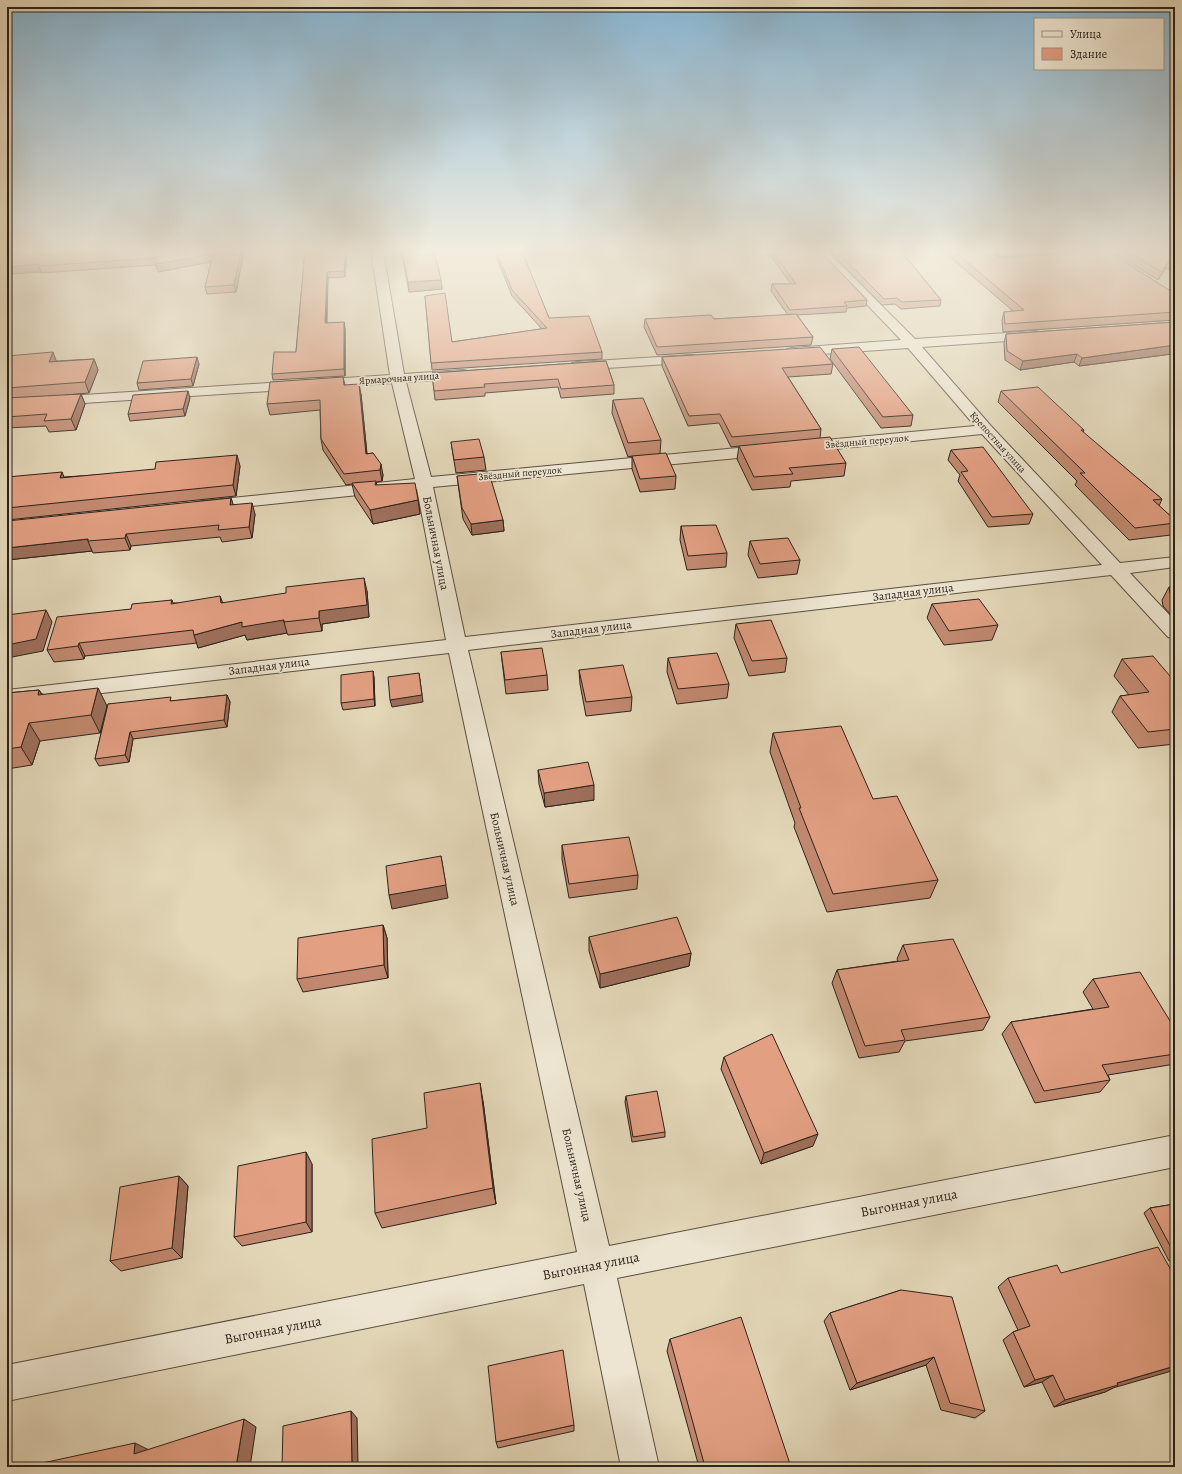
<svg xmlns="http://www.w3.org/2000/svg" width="1182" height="1474" viewBox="0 0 1182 1474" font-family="Alegreya,serif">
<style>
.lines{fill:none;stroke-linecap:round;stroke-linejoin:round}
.street-casing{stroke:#5a4f42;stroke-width:2}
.street{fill:#ede5d1;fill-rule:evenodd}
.wall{fill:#c28970;stroke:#2d221b}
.shaded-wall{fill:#9e6f5b;stroke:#2d221b}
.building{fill:#e29f82;stroke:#2d221b}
.labels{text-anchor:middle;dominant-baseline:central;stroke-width:3.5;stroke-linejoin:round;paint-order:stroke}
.far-street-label{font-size:10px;fill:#2d221b;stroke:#ede5d1}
.street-label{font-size:12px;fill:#2d221b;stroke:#ede5d1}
.near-street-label{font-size:14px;fill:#2d221b;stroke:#ede5d1}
</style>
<rect width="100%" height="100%" fill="#e3d7b8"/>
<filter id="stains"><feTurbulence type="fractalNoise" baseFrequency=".005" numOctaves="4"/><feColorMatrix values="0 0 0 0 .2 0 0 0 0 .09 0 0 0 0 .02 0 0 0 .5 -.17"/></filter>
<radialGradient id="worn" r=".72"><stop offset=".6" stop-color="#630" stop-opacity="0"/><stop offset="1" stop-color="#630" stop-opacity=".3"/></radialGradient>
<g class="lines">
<defs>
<g id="street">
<polygon points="371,251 383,251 404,374 463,370 468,371 470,374 468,377 463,378 406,382 431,477 768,445 774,447 776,450 774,453 768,455 433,487 465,637 1102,565 982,434 804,452 798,450 796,447 798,444 804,442 975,426 908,348 792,356 787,355 785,352 787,349 792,348 901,340 816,251 827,251 915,339 1035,331 1040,332 1042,335 1040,338 1035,339 922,347 991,426 1120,563 1175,557 1175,567 1130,573 1175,621 1175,639 1168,637 1111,575 468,650 609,1246 1175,1135 1175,1167 617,1278 659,1467 621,1467 584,1284 7,1401 7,1365 577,1252 449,653 7,704 7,690 446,640 417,489 203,511 197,510 195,506 197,502 203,501 415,479 392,383 7,408 7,400 390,375"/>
<polygon points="692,355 697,356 699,359 697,362 577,370 572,369 570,366 572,363 577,362"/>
</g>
</defs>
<use href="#street" class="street-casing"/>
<use href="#street" class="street"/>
</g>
<g class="wall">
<polygon points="7,251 27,251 7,252"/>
<polygon points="53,251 244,251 236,292 207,294 205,287 211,262 158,272 156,265 41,273 41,272 7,274 7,252"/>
<polygon points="305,251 347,251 345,277 328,278 327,323 345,328 345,376 273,380 272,374 296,352"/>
<polygon points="401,251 434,251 441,280 442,289 409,292"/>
<polygon points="494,251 522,251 549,318 602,352 602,359 432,370 425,296 452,342 542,329 512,296"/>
<polygon points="767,251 820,251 867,300 866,306 847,308 846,312 797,315 813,337 811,345 657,355 644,327 645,319 714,319 788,315 771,291 772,284 791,284"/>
<polygon points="829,251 901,251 941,300 940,306 901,309 895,304 882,305"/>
<polygon points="943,251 1092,251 997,257 1175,293 1175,320 1003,332 1002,320 1004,312 1013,311"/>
<polygon points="1111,251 1175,251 1175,273 1166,268 1158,280"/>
<polygon points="1175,322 1175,356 1172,354 1079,366 1074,362 1020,370 1005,360 1004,343 1006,334"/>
<polygon points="832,349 913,415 911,426 881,428 830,359"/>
<polygon points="7,356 57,361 94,359 98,370 89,393 65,395 81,394 85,404 76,430 49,432 46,426 7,428"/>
<polygon points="662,357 833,364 831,374 788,377 821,429 820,438 846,463 844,476 791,481 790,487 752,490 737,459 739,446 731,447 719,423 688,426 662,366"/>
<polygon points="606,361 614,385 614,394 561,398 558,387 485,393 485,396 435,400 432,373"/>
<polygon points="199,364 193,386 139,390 137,383"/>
<polygon points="343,377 345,385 361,394 367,454 373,453 383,475 382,481 376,482 377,485 418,500 420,514 373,524 355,497 352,484 346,485 323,450 321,439 320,410 270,415 267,404"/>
<polygon points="1001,391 1084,430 1083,433 1162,499 1159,506 1175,520 1175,527 1171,535 1129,540 1075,485 1077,481 998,402"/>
<polygon points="190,398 185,416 130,421 128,414"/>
<polygon points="613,400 661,440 660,453 676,476 675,489 640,492 632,469 632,456 628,457 612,413"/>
<polygon points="451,442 484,457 486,470 456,473"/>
<polygon points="951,450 1033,514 1029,524 988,527 958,481 960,475 948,460"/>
<polygon points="240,466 236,496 7,520 7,477 64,477"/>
<polygon points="457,476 503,520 504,531 472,535 463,519"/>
<polygon points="231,498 233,505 255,514 252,538 222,542 220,537 131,546 130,550 93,553 92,551 7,560"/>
<polygon points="681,526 727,553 726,567 687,570 680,540"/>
<polygon points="750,541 800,560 797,574 758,578 748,555"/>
<polygon points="1175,586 1175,617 1173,617 1163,606 1162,600 1169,587"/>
<polygon points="367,591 369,617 322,624 322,631 288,635 287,633 247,640 245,635 198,648 197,643 85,656 84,659 54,662 47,650 131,609 172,600 173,603 223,603"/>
<polygon points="932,604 998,625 992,640 944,645 927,618"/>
<polygon points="736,624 787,658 785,672 749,676 734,638"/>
<polygon points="501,652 547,675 548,690 506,694"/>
<polygon points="668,658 729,684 727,698 677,704 667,672"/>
<polygon points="1122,659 1175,682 1175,744 1138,748 1112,712 1120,696 1129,695 1114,676"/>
<polygon points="579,670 632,697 631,711 586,716 580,684"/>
<polygon points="373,671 374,678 375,706 343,710 341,703"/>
<polygon points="39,690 42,694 107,706 100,733 40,741 32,765 7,769 7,693"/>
<polygon points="227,695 230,702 227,727 133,739 129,762 99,766 95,759 108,704 172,701"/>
<polygon points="773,733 873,799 938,880 930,898 827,912 794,827 795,823 770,752"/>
<polygon points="538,770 594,800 545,807 539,784"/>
<polygon points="562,845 638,875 637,889 569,898 562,859"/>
<polygon points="383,925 387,938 388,978 303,992 297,979"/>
<polygon points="589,937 691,953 689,966 600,988 589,951"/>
<polygon points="903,945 990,1017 983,1030 905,1041 899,1052 859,1058 832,983 837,970 898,961 897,959"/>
<polygon points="1093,979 1175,1029 1175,1064 1108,1075 1110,1080 1100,1092 1035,1103 1002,1034 1011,1022 1093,1009 1083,992"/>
<polygon points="724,1057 813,1146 761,1164 721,1069"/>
<polygon points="626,1096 665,1132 665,1137 632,1142 625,1102"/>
<polygon points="483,1101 496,1204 382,1228 375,1213 427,1128"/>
<polygon points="312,1164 312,1232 242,1246 234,1237"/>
<polygon points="179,1176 188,1186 182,1258 121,1271 110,1261"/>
<polygon points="1175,1204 1175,1259 1169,1261 1144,1213 1150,1208"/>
<polygon points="1008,1278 1113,1388 1105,1392 1054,1407 1042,1382 1024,1387 1003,1340 1013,1332 1018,1330 998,1287"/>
<polygon points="901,1290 985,1411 975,1418 941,1410 926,1365 850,1390 824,1321 830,1313"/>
<polygon points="670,1339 791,1467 699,1467 667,1351"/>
<polygon points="574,1425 574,1431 498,1448 496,1442"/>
</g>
<g class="shaded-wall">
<polygon points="241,251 244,251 236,292 234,285"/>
<polygon points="346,251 347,251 345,277 344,271"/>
<polygon points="996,251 1000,251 998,256 991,260 993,252"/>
<polygon points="213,254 215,261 158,272 156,264"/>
<polygon points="1169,260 1166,268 1158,280 1162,272"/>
<polygon points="39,264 38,266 41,272 7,274 7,267"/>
<polygon points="327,272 328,278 326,329 325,323"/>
<polygon points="441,280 442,289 409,292 408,282"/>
<polygon points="344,322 345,328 345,376 344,369"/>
<polygon points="1175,345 1175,347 1172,354 1079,366 1082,358"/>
<polygon points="53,352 57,363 49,362"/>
<polygon points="1077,354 1074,362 1020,370 1023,361"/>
<polygon points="197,357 199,364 193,386 191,379"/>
<polygon points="94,359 98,370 89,393 85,382"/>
<polygon points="359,384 361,394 368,465 366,454"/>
<polygon points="188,391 190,398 185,416 183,409"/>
<polygon points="81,394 85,404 76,430 71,419"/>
<polygon points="237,455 240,466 236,496 233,485"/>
<polygon points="381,464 383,475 382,481 380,470"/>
<polygon points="62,472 67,484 60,478"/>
<polygon points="231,498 235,510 230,505"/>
<polygon points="418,500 420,514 373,524 370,510"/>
<polygon points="252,503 255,514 252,538 249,527"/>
<polygon points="503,520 504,531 472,535 471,524"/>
<polygon points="126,534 131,546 130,550 125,538"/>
<polygon points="88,539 88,541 92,551 7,560 7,548"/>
<polygon points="364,578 367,591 369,617 322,624 322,631 319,618 319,611"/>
<polygon points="220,596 225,608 221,603"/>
<polygon points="46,610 52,622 43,651 7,658 7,645"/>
<polygon points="284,620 284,622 287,633 247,640 245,635 198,648 194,635 242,622"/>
<polygon points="79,643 85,656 84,659 78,646"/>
<polygon points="373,671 374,678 375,706 374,699"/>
<polygon points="419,673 423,702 392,707 390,700"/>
<polygon points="98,688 107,706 100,733 91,715"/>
<polygon points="39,690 49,708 38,695"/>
<polygon points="227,695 230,702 227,727 224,720"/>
<polygon points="29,723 40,741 32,765 21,747"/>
<polygon points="130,732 133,739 129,762 125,755"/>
<polygon points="594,785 594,800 545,807 544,793"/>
<polygon points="441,856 448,898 392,909 389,895"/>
<polygon points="383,925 387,938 388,978 384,965"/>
<polygon points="691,953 689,966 600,988 600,974"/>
<polygon points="480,1083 483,1101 496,1204 493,1188"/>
<polygon points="818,1134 813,1146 761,1164 764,1153"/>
<polygon points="306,1152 312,1164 312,1232 306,1222"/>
<polygon points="179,1176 188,1186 182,1258 172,1248"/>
<polygon points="934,1357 926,1365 850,1390 857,1383"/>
<polygon points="1175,1366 1175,1370 1113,1388 1105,1392 1054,1407 1065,1400 1117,1383"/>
<polygon points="1053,1375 1042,1382 1024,1387 1035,1380"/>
<polygon points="351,1411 357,1418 358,1467 352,1467"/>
<polygon points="244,1419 256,1427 250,1467 236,1467"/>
<polygon points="135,1443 151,1451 134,1454"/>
</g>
<g class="building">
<polygon points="53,251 241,251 234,285 205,287 213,254 156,264 156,258 38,266 39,264 7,267 7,252"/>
<polygon points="305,251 346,251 344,271 327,272 325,323 344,322 344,369 272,374 274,352 296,352"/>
<polygon points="402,251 434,251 441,280 408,282"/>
<polygon points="496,251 522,251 549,318 589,316 602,352 431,363 425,296 445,293 452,342 547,328 512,290"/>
<polygon points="772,251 820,251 867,300 844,302 847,306 790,310 772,284 796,284"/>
<polygon points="836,251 901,251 941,300 902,302 897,298 884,299"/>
<polygon points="954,251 996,251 993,252 995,256 1000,258 1107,251 1174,293 1175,293 1175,312 1005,324 1004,312 1024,310"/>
<polygon points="1126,251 1175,251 1175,264 1169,260 1162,272"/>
<polygon points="796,314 813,337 657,347 645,319 711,315 714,319"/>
<polygon points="1175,322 1175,345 1082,358 1077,354 1023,361 1007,351 1006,334"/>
<polygon points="820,347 833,364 782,368 821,429 732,437 720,414 689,416 662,357"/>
<polygon points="859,347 913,415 883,417 832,349"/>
<polygon points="53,352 49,362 94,359 85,382 7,388 7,356"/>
<polygon points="197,357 191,379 137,383 143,361"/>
<polygon points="606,361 614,385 561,389 558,379 484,384 485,387 434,391 432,373"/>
<polygon points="343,377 344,385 359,384 366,454 373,453 381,464 380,470 344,474 321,439 320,400 267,404 270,382"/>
<polygon points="1038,387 1084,430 1081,430 1162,499 1153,500 1175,520 1175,523 1135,528 1080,473 1085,473 1001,391"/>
<polygon points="188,391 183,409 128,414 133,395"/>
<polygon points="81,394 71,419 44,421 47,414 7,417 7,398"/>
<polygon points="643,398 661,440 628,443 613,400"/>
<polygon points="830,437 846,463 789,468 793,474 754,477 739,446"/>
<polygon points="479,439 484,457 454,460 451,442"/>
<polygon points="983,447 1033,514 992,517 961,472 968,471 951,450"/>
<polygon points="666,453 676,476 640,479 632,456"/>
<polygon points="237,455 233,485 7,508 7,477 62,472 60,478 155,469 156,462"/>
<polygon points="489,473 503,520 471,524 462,508 457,476"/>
<polygon points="376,481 375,485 415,483 418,500 370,510 352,483"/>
<polygon points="231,498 230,505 252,503 249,527 218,530 219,525 126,534 125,538 88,541 88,539 7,548 7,521"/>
<polygon points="716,525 727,553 688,556 681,526"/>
<polygon points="788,538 800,560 760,564 750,541"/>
<polygon points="364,578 367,605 319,611 319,618 284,622 284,620 242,627 242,622 194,635 193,630 79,643 78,646 47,650 57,617 131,609 132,604 172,600 171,604 220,596 221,603 286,593 286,587"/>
<polygon points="1175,586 1175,599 1170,593 1169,587"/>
<polygon points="979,599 998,625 949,631 932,604"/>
<polygon points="46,610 36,639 7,645 7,615"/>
<polygon points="771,620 787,658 752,661 736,624"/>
<polygon points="542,648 547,675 505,680 501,652"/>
<polygon points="717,653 729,684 678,689 668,658"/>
<polygon points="1153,656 1175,682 1175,729 1148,732 1120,696 1149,692 1122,659"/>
<polygon points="623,665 632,697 586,702 579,670"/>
<polygon points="373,671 374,699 341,703 341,675"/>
<polygon points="419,673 422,695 390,700 388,677"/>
<polygon points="98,688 91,715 29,723 21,747 7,749 7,693 39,690 38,695"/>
<polygon points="227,695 224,720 130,732 125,755 95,759 108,704 171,697 170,701"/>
<polygon points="841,726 873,799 897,796 938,880 833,894 799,808 801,808 773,733"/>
<polygon points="588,762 594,785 544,793 538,770"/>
<polygon points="629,837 638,875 569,884 562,845"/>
<polygon points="441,856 446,885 389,895 386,866"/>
<polygon points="677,917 691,953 600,974 589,937"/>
<polygon points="383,925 384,965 297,979 298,938"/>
<polygon points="953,939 990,1017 901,1030 905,1040 865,1046 837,970 909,960 903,945"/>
<polygon points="1140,972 1175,1029 1175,1054 1102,1065 1110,1080 1044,1091 1011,1022 1109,1007 1093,979"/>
<polygon points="772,1034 818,1134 764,1153 724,1057"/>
<polygon points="480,1083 493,1188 375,1213 372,1139 427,1128 424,1093"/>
<polygon points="657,1091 665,1132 633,1137 626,1096"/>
<polygon points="306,1152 306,1222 234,1237 238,1166"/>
<polygon points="179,1176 172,1248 110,1261 120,1187"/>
<polygon points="1175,1204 1175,1255 1150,1208"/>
<polygon points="1158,1247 1175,1277 1175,1366 1117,1383 1118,1385 1065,1400 1053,1375 1035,1380 1013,1332 1030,1326 1008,1278 1057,1265 1061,1273"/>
<polygon points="901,1290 952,1297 985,1411 950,1403 934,1357 857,1383 830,1313"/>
<polygon points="741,1317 791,1467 705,1467 670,1339"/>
<polygon points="563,1350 574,1425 496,1442 488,1366"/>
<polygon points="351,1411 352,1467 282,1467 283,1426"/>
<polygon points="244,1419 236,1467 24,1467 135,1443 134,1454"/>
</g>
<linearGradient id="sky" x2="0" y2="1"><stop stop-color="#87b6d4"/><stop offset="0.55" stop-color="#f2eddf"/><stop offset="1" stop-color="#f2eddf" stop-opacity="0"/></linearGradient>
<rect width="1182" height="457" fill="url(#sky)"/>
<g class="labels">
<g class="far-street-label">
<text transform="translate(399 378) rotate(-4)">Ярмарочная улица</text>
<text transform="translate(867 441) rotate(-5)">Звёздный переулок</text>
<text transform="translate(998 442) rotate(48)">Крепостная улица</text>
<text transform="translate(520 473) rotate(-5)">Звёздный переулок</text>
</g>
<g class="street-label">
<text transform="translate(436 543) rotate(79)">Больничная улица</text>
<text transform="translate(913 592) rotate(-7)">Западная улица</text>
<text transform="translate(591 629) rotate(-7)">Западная улица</text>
<text transform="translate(269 666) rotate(-7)">Западная улица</text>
<text transform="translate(505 859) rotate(77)">Больничная улица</text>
<text transform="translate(577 1175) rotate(77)">Больничная улица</text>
</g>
<g class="near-street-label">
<text transform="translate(909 1203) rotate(-11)">Выгонная улица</text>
<text transform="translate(591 1266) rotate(-11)">Выгонная улица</text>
<text transform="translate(273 1330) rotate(-11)">Выгонная улица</text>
</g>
</g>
<rect width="1182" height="1474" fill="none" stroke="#e3d7b8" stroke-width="24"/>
<rect x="8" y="8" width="1166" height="1458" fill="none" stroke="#2d221b" stroke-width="2"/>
<rect x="12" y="12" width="1158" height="1450" fill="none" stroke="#2d221b"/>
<rect x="1034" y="18" width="130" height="52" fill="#ede5d1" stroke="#a09788"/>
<rect x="1042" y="31" width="20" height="6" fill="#ede5d1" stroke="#a09788"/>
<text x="1070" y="38" font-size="12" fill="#2d221b">Улица</text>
<rect x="1042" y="48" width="20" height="12" fill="#e29f82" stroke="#a09788"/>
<text x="1070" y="58" font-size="12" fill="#2d221b">Здание</text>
<rect width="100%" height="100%" filter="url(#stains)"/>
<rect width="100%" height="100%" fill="url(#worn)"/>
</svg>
